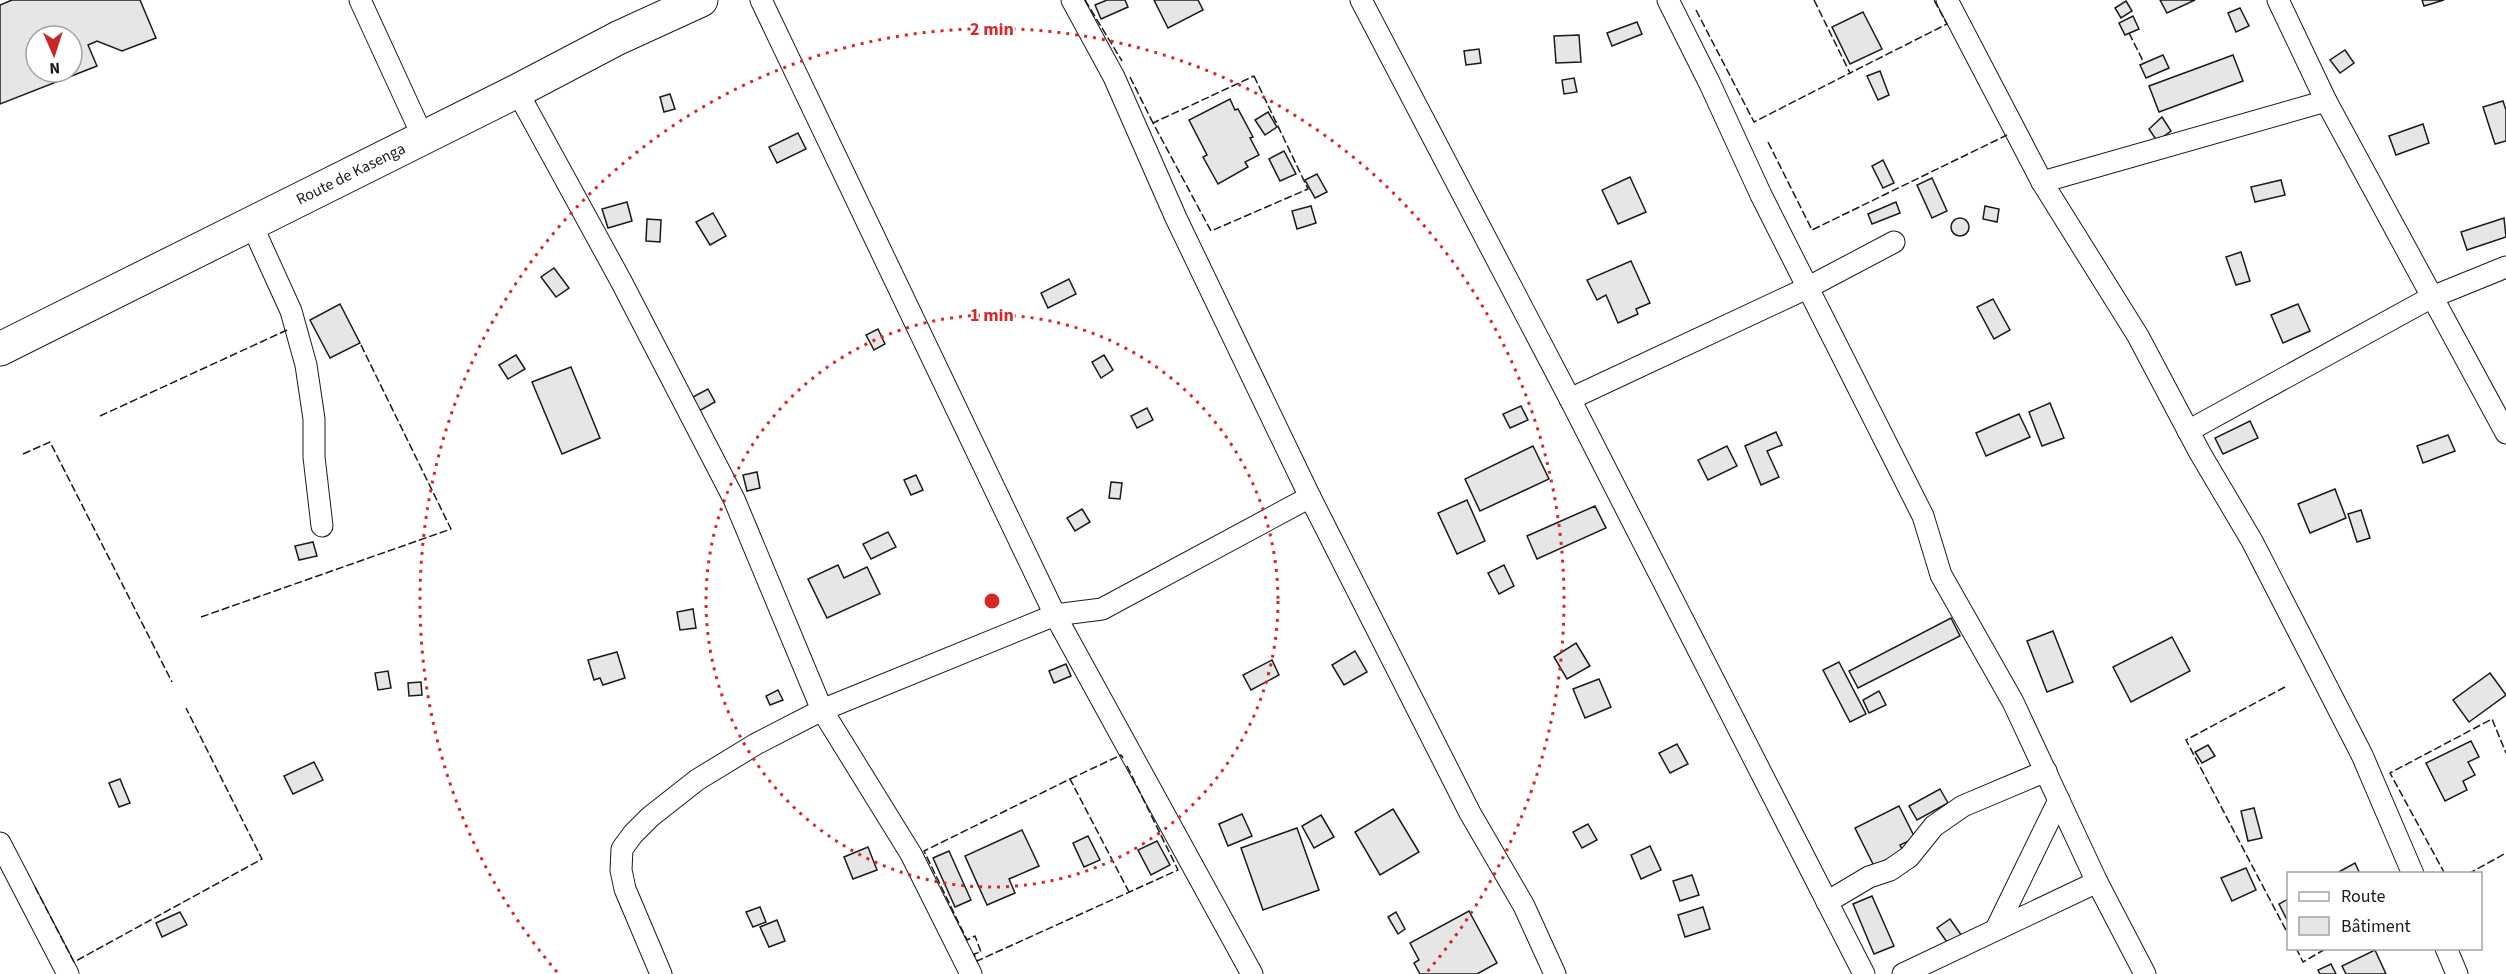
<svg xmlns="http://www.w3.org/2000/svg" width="2506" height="974" viewBox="0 0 2506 974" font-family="'Source Sans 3',sans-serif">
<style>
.building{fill:#e6e6e6;stroke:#1a1a1a;stroke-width:1.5;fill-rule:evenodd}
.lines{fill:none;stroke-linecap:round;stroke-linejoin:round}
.street-casing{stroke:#1a1a1a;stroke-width:23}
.highway-casing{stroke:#1a1a1a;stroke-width:35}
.street{stroke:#fff;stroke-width:21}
.highway{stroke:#fff;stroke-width:33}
.fence{stroke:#1a1a1a;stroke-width:1.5;stroke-dasharray:8 3;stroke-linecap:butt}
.ring{fill:none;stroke:#d62828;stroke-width:3;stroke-dasharray:3 6}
.labels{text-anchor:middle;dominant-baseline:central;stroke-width:4.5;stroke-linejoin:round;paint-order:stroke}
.street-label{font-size:16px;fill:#1a1a1a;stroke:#fff}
.centre{fill:#d62828;stroke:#fff;stroke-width:3}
.ring-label{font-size:18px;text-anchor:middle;font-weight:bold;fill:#d62828;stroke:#fff;stroke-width:4.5;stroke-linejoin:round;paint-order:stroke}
</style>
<rect width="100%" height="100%" fill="#fff"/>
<g class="building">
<path d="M 12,0 L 140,0 L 156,38 L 122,51 L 97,41 L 88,45 L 97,66 L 0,104 L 0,5 ZM 36,36 L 72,36 L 72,72 L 36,72 Z"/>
<polygon points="1107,0 1125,0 1128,7 1101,19 1095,5"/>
<polygon points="1154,0 1198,0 1203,10 1168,28"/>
<polygon points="2160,0 2195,0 2167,13"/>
<polygon points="2422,0 2444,0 2424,6"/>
<polygon points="2126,1 2132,11 2121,18 2115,8"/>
<polygon points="2240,8 2249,26 2236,32 2228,13"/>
<polygon points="1863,12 1882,49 1850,64 1832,27"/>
<polygon points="2133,16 2139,29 2125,35 2119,23"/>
<polygon points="1637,22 1642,34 1612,46 1607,33"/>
<polygon points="1579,35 1581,62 1556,63 1554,36"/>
<polygon points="1479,49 1481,63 1466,65 1464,51"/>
<polygon points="2345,50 2354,63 2340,73 2330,60"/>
<polygon points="2163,55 2169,68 2146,78 2140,65"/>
<polygon points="2233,55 2243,81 2159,112 2149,86"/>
<polygon points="1880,71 1889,95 1878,100 1867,76"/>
<polygon points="1574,78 1577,92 1564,94 1562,80"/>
<polygon points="670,94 675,109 664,112 660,97"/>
<polygon points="1230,99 1235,110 1238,109 1253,137 1250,138 1259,155 1245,162 1248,167 1218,184 1203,157 1207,155 1189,120"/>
<polygon points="2503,101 2506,110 2506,141 2495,144 2483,107"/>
<polygon points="1268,112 1277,127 1265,135 1255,120"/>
<polygon points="2162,117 2171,131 2157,141 2149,129"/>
<polygon points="2423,124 2429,143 2396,155 2389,136"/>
<polygon points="798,133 806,149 777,163 769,147"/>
<polygon points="1284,151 1296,174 1280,181 1269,159"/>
<polygon points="1883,160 1894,183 1883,188 1872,166"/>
<polygon points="1317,174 1327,192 1315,198 1305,180"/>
<polygon points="1630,177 1646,212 1618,224 1602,190"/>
<polygon points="1932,178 1947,211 1932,218 1917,185"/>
<polygon points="2281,180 2285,195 2255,202 2251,187"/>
<polygon points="627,202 632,221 608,228 602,209"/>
<polygon points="1896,202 1900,213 1872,224 1868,214"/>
<polygon points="1311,206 1316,223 1297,229 1292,211"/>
<polygon points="1985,206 1999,209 1997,222 1983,219"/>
<polygon points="713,213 726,236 710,245 696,222"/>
<polygon points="2504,218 2506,237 2467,250 2461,232"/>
<circle cx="1960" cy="227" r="9"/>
<polygon points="647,219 661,220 660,242 646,241"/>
<polygon points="2241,252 2250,281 2236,285 2226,257"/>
<polygon points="1631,261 1650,303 1636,309 1638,314 1618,323 1606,295 1597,300 1587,280"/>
<polygon points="554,268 569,288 556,297 541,277"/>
<polygon points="1069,279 1076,294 1048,308 1041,293"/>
<polygon points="1993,299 2010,330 1994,339 1977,307"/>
<polygon points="340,304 360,343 330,358 310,320"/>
<polygon points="2298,304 2310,331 2283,343 2271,315"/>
<polygon points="878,329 885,344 874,350 866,335"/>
<polygon points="516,355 525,369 508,379 499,365"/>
<polygon points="1104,355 1113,370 1101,378 1092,362"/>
<polygon points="571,367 600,438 562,454 532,382"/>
<polygon points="708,389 715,402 699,411 691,398"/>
<polygon points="2050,403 2064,438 2042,446 2029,412"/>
<polygon points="1521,406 1528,420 1510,428 1503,414"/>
<polygon points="1147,408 1153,420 1137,428 1131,416"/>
<polygon points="2019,414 2030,437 1986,456 1976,433"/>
<polygon points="2250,421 2258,438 2223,454 2215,438"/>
<polygon points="1776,432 1782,445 1767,451 1779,477 1761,485 1745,446"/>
<polygon points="2448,435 2455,451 2423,463 2417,446"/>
<polygon points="1533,446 1549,479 1480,511 1465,479"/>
<polygon points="1727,446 1737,466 1708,480 1698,460"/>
<polygon points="757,472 760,488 747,491 743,475"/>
<polygon points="916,475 923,490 911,495 904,480"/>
<polygon points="1111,482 1122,483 1120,499 1109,498"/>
<polygon points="2335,489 2346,518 2310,533 2298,504"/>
<polygon points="1467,500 1485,541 1457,554 1438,513"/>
<polygon points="1595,506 1606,528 1537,559 1527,536"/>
<polygon points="1082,509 1090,522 1075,531 1067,518"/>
<polygon points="2361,510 2370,538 2357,542 2348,514"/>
<polygon points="888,532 896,547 871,559 863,544"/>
<polygon points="313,542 317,556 299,560 295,546"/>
<polygon points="838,565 844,578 867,567 880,594 827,618 808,579"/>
<polygon points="1504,565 1514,586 1499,594 1488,573"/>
<polygon points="693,609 696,628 680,630 677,612"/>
<polygon points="1951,618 1960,636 1858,688 1849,671"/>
<polygon points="2053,631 2073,682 2047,692 2027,641"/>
<polygon points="2172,637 2190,671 2131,702 2113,667"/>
<polygon points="1576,643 1590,666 1567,679 1554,657"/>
<polygon points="1355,651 1367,672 1344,685 1332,665"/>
<polygon points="617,652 625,678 603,685 600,678 594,680 588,660"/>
<polygon points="1272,660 1279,675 1251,690 1243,675"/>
<polygon points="1839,662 1866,714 1850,722 1823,670"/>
<polygon points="1066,664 1071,676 1054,683 1049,671"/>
<polygon points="388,671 391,688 378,690 375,673"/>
<polygon points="2490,673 2506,695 2469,722 2453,700"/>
<polygon points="1599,679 1611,707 1585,718 1573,689"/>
<polygon points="421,682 422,695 409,696 408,683"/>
<polygon points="778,690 783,700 770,705 766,696"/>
<polygon points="1879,691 1886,705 1869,713 1863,700"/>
<polygon points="2471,741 2479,757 2468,762 2475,775 2463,781 2467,790 2445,801 2426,763"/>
<polygon points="1677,744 1688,764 1670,773 1659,753"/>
<polygon points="2208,745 2215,756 2202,763 2195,752"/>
<polygon points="314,762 323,780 293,794 284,776"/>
<polygon points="120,779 130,803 119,807 109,783"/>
<polygon points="1940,789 1948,803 1917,820 1909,806"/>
<polygon points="1899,806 1915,838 1900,845 1903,851 1874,866 1855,828"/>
<polygon points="2254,808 2262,838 2248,841 2241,811"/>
<polygon points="1393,809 1419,852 1380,875 1355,832"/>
<polygon points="1242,814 1252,836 1228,846 1219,824"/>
<polygon points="1321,815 1334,837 1314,848 1302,826"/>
<polygon points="1588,824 1597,840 1582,848 1573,832"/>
<polygon points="1297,828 1319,890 1263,910 1241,848"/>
<polygon points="1022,830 1039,866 1009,879 1015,893 987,905 965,856"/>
<polygon points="1088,836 1100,860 1084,867 1073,843"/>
<polygon points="1157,841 1170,865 1151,875 1138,850"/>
<polygon points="1650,846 1661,870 1641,879 1631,855"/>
<polygon points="868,847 877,870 853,879 844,857"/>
<polygon points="949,851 971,900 955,907 933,858"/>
<polygon points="2355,863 2360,874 2335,874"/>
<polygon points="2246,868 2256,890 2232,901 2221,878"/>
<polygon points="1692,875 1699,895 1680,901 1673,881"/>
<polygon points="1872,896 1894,946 1874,954 1853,904"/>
<polygon points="2288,899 2288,922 2279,904"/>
<polygon points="760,907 766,922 753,927 746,912"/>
<polygon points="1703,907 1710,929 1685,937 1678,915"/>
<polygon points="1469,911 1497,963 1477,974 1420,974 1414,963 1419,960 1410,943"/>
<polygon points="180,912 187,925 162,937 156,923"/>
<polygon points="1396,912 1405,929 1398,934 1388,917"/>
<polygon points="1950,919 1962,936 1949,945 1937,928"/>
<polygon points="777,920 785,941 769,947 760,927"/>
<polygon points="2375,950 2386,974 2346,974 2342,966"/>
<polygon points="2331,964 2336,974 2320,974 2318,970"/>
</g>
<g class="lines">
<defs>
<g id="street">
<polyline points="360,0 423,137"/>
<polyline points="761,0 1055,615 1252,974"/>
<polyline points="1072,0 1114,77 1176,218 1310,497 1470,813 1524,906 1555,974"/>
<polyline points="1361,0 1570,399 1864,974"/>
<polyline points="1668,0 1710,84 1761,195 1923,516 1941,575 2013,702 2097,882 2145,974"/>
<polyline points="1947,0 2042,182 2138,336 2200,453 2252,541 2362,755 2413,874"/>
<polyline points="2278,0 2326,101 2506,433"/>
<polyline points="517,91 621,281 734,499 822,710 911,854 971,974"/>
<polyline points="2042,182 2326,101"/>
<polyline points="251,223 291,311 306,365 314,419 314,457 322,526"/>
<polyline points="1570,399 1807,288 1894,242"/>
<polyline points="2188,431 2432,297 2506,267"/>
<polyline points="0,843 68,974"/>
<polyline points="1827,902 1869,877 1890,870 1909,857 1934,826 1963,806 2046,771"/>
<polyline points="1997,927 2059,800"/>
<polyline points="2446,948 2457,974"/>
<polyline points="661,974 625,889 621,870 622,849 633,834 650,817 697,780 756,744 822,710 1055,615 1102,609 1310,497"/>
<polyline points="1903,974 2097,882"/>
</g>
<g id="highway">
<path id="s1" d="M 0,349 L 517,91 L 618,38 L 701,0"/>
</g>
</defs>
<use href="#street" class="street-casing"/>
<use href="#highway" class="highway-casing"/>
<use href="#street" class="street"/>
<use href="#highway" class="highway"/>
<g class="fence">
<polyline points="1085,0 1122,61"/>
<polyline points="1814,0 1850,73 1947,24 1934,0"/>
<polyline points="1696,10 1754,122 1850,73"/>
<polyline points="2129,33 2144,63"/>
<polygon points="1254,76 1308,189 1211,231 1153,123"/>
<polyline points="1130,77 1153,123"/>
<polyline points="1768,142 1812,230 2007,135"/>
<polyline points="100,416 287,330"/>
<polyline points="23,454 50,442 172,682"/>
<polyline points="201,617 451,529 360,343"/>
<polyline points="2285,687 2186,740 2288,934"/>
<polyline points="1127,766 1178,870 977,961 974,954 981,952 975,936 967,940 924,851 1070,779 1129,892"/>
<polyline points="1070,779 1121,755 1123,758"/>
<polyline points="2445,874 2390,773 2492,719 2506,753"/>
<polyline points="2468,874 2506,853"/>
<polyline points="35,887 74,962 262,859 186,708"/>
<polyline points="2296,948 2303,962 2327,948"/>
</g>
</g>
<g class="ring">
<circle cx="992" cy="601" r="286"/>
<path d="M557 972A572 572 0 1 1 1427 972"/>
</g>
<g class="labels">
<g class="street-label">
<text stroke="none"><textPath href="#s1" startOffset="392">Route de Kasenga</textPath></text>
</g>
</g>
<circle cx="992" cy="601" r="9" class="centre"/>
<g class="ring-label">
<text x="992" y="35">2 min</text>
<text x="992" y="321">1 min</text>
</g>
<rect x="2287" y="872" width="195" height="78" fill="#ffffff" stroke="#a3a3a3" stroke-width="1.5"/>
<rect x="2299" y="892" width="30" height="9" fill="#ffffff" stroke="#a3a3a3" stroke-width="1.5"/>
<text x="2341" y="902" font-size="18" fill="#1a1a1a">Route</text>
<rect x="2299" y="917" width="30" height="18" fill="#e6e6e6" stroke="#a3a3a3" stroke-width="1.5"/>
<text x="2341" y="932" font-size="18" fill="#1a1a1a">Bâtiment</text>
<g transform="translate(54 54) rotate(177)"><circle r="28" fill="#ffffff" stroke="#a3a3a3" stroke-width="1.5"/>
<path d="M0-4.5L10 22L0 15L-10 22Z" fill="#c62828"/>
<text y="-9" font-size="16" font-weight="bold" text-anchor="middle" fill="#1a1a1a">N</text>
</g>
</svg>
